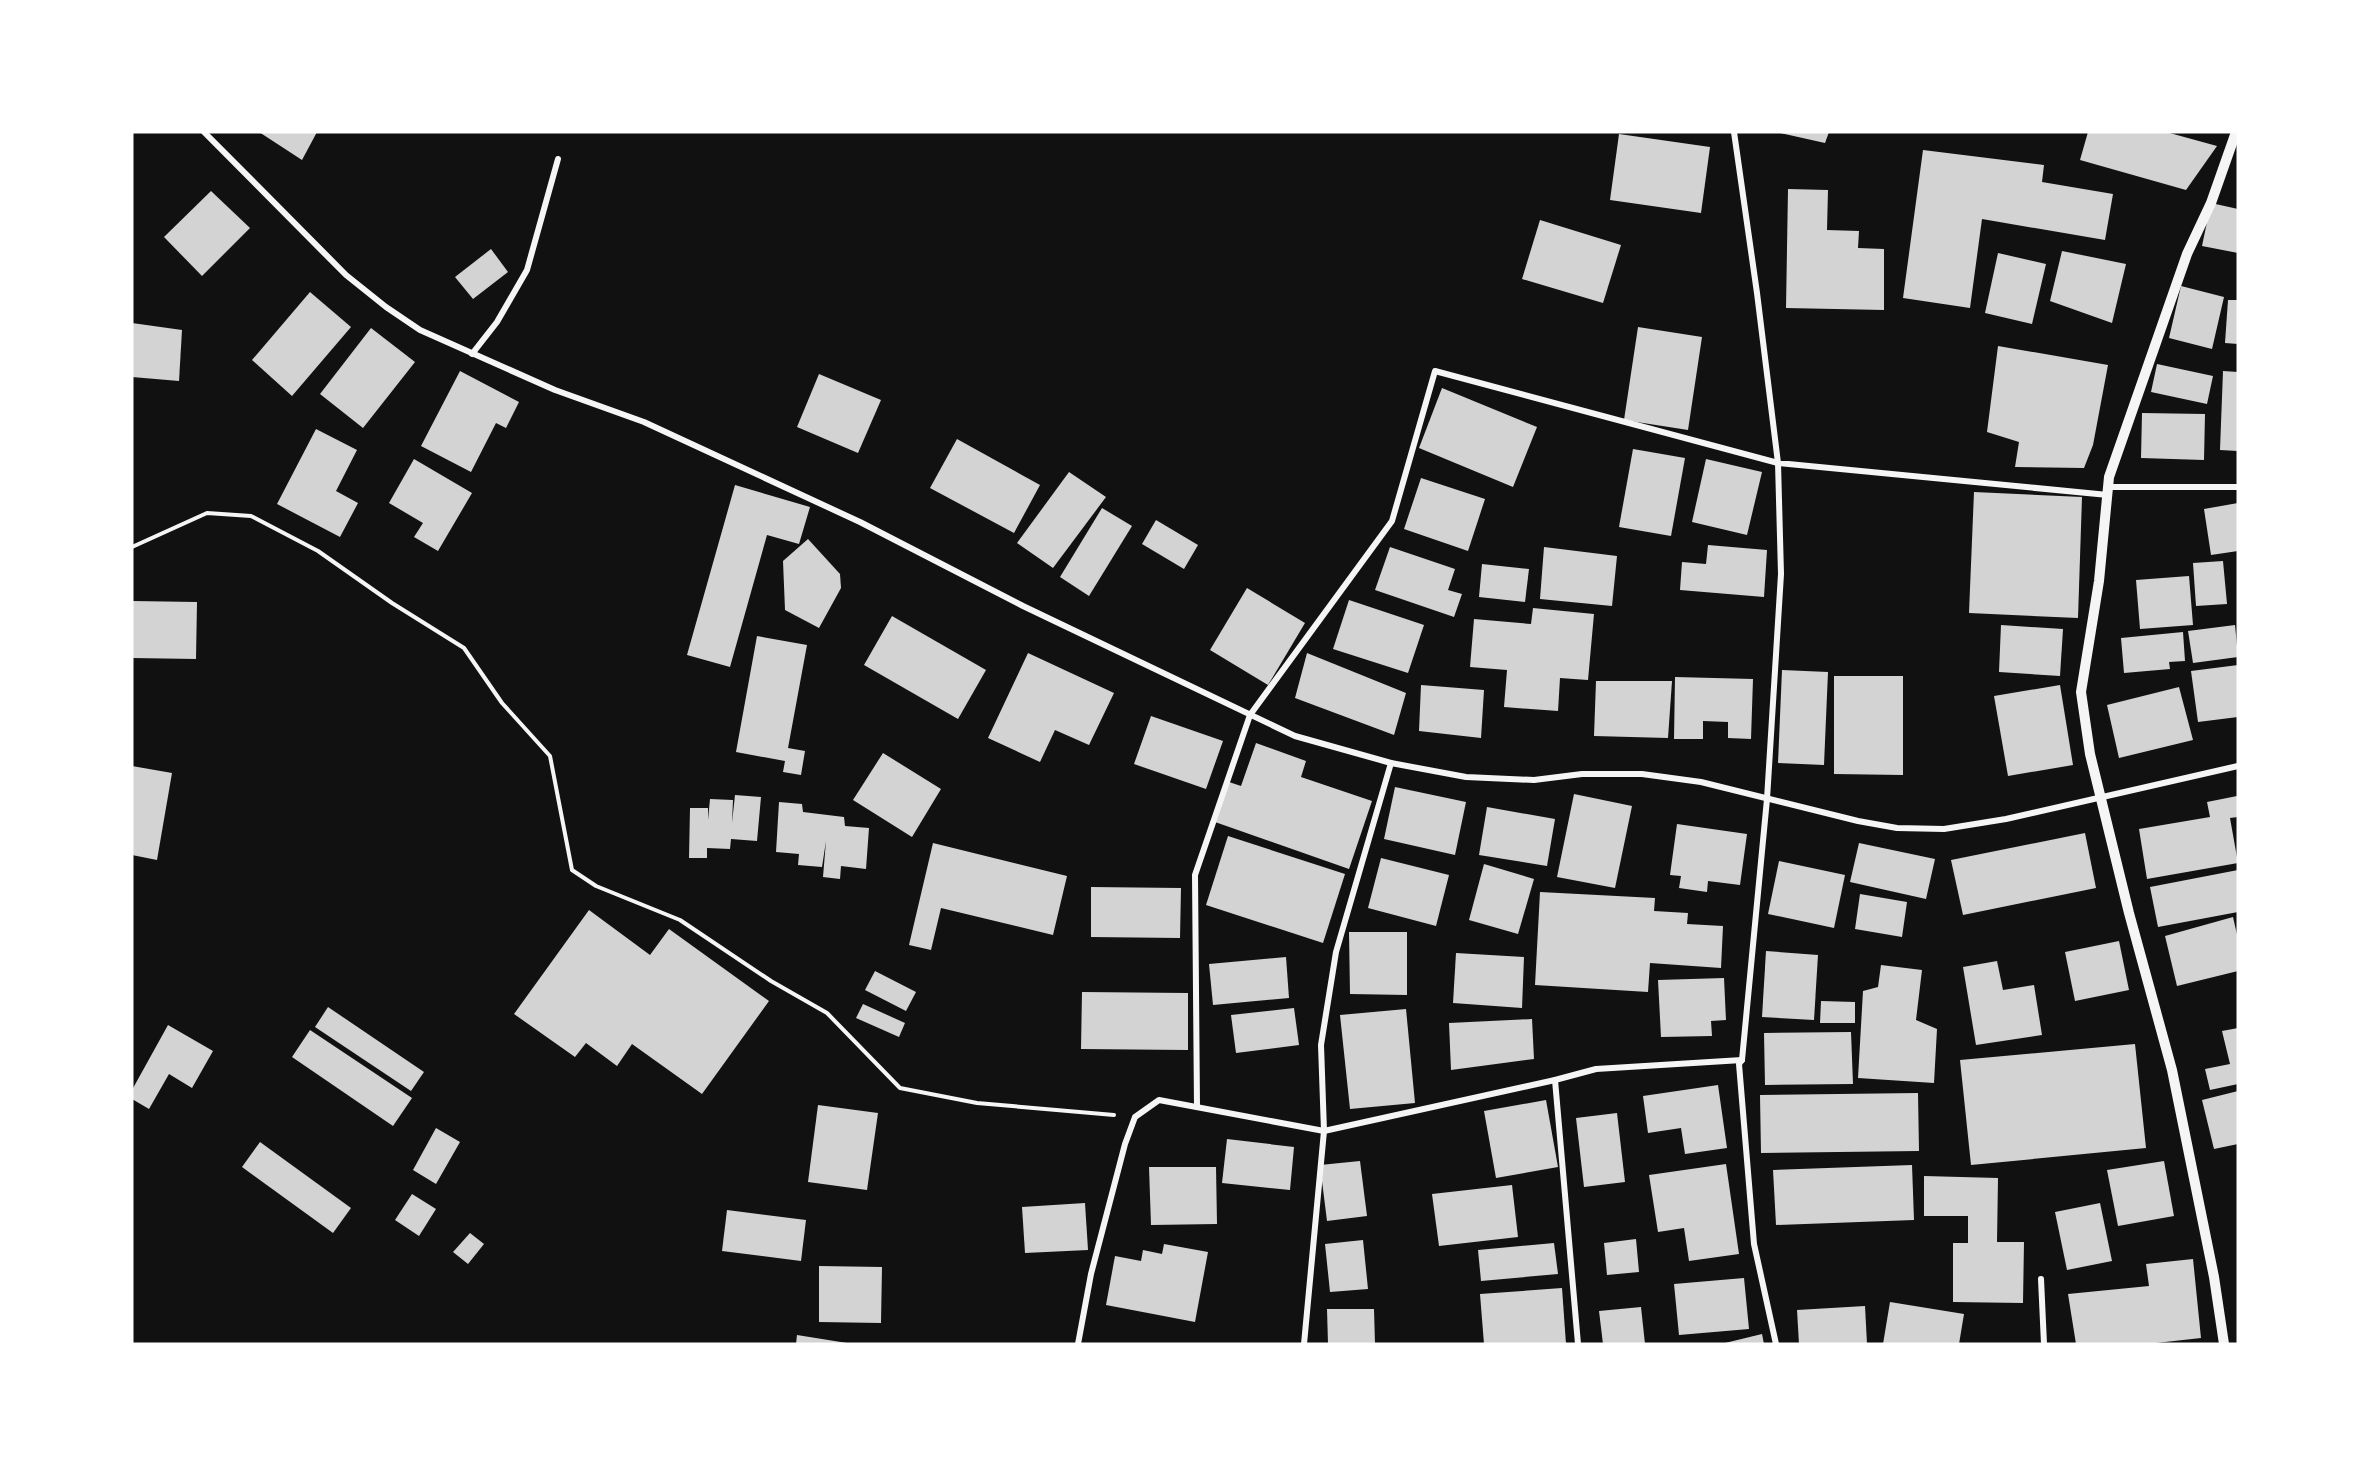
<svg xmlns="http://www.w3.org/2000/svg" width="2370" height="1476" viewBox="0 0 2370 1476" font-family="'Titillium Web',sans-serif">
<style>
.building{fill:#d3d3d3}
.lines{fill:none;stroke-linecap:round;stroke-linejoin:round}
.path{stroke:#f5f5f5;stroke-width:4}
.minor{stroke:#f5f5f5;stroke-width:6}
.tertiary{stroke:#f5f5f5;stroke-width:10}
</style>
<rect width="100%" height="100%" fill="#111"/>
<g class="building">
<polygon points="259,132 317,132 302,160"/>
<polygon points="1776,132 1829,132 1825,143"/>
<polygon points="2088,132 2166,132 2217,146 2186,190 2080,160"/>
<polygon points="1619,134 1710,147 1701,213 1610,200"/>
<polygon points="1923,150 2044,165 2042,182 2113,194 2105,240 1982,219 1970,308 1903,298"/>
<polygon points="1788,189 1828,190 1827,230 1859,231 1858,248 1884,249 1884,310 1786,308"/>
<polygon points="211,191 250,228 202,276 164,237"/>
<polygon points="2211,203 2238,209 2238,253 2202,246"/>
<polygon points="1540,220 1621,245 1603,303 1522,279"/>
<polygon points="491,249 508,272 473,299 455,277"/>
<polygon points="2062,251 2126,264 2112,323 2050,301"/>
<polygon points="1998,253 2046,264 2032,324 1985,313"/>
<polygon points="2181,286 2224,297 2212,349 2169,338"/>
<polygon points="310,292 351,327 292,396 252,360"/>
<polygon points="2228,300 2238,300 2238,344 2225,343"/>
<polygon points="132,323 182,330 179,381 132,377"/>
<polygon points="1638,327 1702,337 1688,430 1624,420"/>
<polygon points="371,328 415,362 363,428 320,394"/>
<polygon points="1998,346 2108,365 2093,445 2084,468 2015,467 2019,442 1987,432"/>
<polygon points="2157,364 2213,376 2207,404 2151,392"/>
<polygon points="460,371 519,402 506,428 496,423 471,472 421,446"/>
<polygon points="2223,371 2238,372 2238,451 2220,450"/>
<polygon points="819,374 881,400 858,453 797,427"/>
<polygon points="1442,388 1537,427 1513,487 1419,448"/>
<polygon points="2142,413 2205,414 2204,460 2141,458"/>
<polygon points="316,429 357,450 336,491 358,503 340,537 277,504"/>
<polygon points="957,439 1040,485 1014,533 930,488"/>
<polygon points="1633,449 1685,458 1671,536 1619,527"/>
<polygon points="414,459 472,493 438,551 414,537 423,523 389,503"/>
<polygon points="1706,459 1762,472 1747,535 1692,522"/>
<polygon points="1069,472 1106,497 1053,568 1017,543"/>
<polygon points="1421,478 1485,499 1468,551 1404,529"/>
<polygon points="735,485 810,507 799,544 767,535 730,667 687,655"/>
<polygon points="1974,492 2082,497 2078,618 1969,613"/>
<polygon points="2238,503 2238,551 2211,555 2204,509"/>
<polygon points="1102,508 1132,526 1089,596 1060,577"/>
<polygon points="1156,520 1198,545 1184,569 1142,544"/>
<polygon points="808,539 840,574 841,588 819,628 785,610 783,561"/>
<polygon points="1708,545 1767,550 1764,597 1680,590 1682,562 1706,564"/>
<polygon points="1390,547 1455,569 1448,590 1462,594 1454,617 1375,590"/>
<polygon points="1544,547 1617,556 1612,606 1540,599"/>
<polygon points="2223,561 2227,604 2196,606 2193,563"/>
<polygon points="1482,564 1529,569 1525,602 1479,597"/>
<polygon points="2189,576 2193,625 2140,629 2136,580"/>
<polygon points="1247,588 1305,623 1268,685 1210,650"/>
<polygon points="1349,600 1424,625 1408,673 1333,649"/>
<polygon points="132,601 197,602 196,659 132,658"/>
<polygon points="1533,608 1594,614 1588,680 1560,678 1558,711 1504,707 1507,670 1470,667 1474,619 1531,624"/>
<polygon points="892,616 986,670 958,719 864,665"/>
<polygon points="2001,625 2063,629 2060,676 1999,672"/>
<polygon points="2235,625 2238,657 2193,663 2188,631"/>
<polygon points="2183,632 2185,661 2169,662 2170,669 2124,673 2121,638"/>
<polygon points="757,636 807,645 788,748 805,751 801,775 783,772 785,761 736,752"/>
<polygon points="1028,653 1114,693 1089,745 1055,730 1040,762 988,738"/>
<polygon points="1307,653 1406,693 1394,735 1295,698"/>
<polygon points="2238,665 2238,717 2198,722 2191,671"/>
<polygon points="1782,670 1828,672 1824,765 1778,763"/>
<polygon points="1834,676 1903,676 1903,775 1834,774"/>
<polygon points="1675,677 1753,679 1751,739 1728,738 1728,722 1703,721 1703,739 1674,739"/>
<polygon points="1596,681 1672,681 1668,738 1594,736"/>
<polygon points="1421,685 1484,690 1481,738 1419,731"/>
<polygon points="2060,685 2073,765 2008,776 1994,696"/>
<polygon points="2179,687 2193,740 2119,758 2107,705"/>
<polygon points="1151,716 1223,741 1206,789 1134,764"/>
<polygon points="1256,743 1306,761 1301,777 1372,801 1349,869 1215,822 1229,782 1241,786"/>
<polygon points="883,753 941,789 912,837 853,800"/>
<polygon points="132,766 172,773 157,860 132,855"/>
<polygon points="1395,787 1466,802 1455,855 1384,839"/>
<polygon points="1574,794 1632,806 1615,888 1557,877"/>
<polygon points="735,795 761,797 757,841 731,839 730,849 707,848 707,858 689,858 690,808 708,808 708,820 710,799 733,800 732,823"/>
<polygon points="2237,796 2238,817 2230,818 2238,863 2147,879 2139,829 2210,817 2207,802"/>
<polygon points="779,802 802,804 803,812 844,817 845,826 869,828 866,869 841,866 840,879 823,877 826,841 822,867 798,865 799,854 776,852"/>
<polygon points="1487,807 1555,819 1547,866 1479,855"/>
<polygon points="1677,824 1747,834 1740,885 1708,881 1707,892 1679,888 1681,876 1670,875"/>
<polygon points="2085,833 2096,888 1963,915 1951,860"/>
<polygon points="1228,836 1345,874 1323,943 1206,905"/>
<polygon points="933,843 1067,876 1053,935 941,908 931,950 909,945"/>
<polygon points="1859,843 1935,859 1926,899 1850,882"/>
<polygon points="1381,858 1449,875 1436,926 1368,908"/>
<polygon points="1779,861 1845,875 1834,928 1768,914"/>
<polygon points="1484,864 1534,879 1518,934 1469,920"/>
<polygon points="2238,870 2238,912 2158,927 2150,887"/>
<polygon points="1091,887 1181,888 1180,938 1091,937"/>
<polygon points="1540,892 1655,898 1654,911 1688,913 1687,924 1723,926 1721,968 1650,963 1648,992 1535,985"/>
<polygon points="1860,894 1907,902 1902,937 1855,929"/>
<polygon points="589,910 650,955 669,929 769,1001 702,1094 632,1044 617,1066 586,1043 575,1057 514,1014"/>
<polygon points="2233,917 2238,939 2238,971 2177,986 2165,936"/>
<polygon points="1349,932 1407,932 1407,995 1350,994"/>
<polygon points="2119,941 2129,990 2075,1001 2065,952"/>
<polygon points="1766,951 1818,955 1814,1020 1762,1017"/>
<polygon points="1456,953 1524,957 1522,1008 1453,1003"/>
<polygon points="1286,957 1289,998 1213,1005 1209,964"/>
<polygon points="1997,961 2003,990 2034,985 2042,1035 1976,1045 1963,967"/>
<polygon points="1881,965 1922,970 1916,1020 1937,1029 1934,1083 1858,1078 1863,991 1878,987"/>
<polygon points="875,971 916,992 906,1011 865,990"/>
<polygon points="1724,978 1726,1020 1711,1021 1712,1036 1661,1037 1658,980"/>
<polygon points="1082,992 1188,993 1188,1050 1081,1049"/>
<polygon points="1821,1001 1855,1002 1855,1023 1820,1023"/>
<polygon points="863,1004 905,1023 899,1037 856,1018"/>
<polygon points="328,1007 424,1072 411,1091 315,1027"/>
<polygon points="1294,1008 1299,1045 1236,1053 1231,1015"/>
<polygon points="1406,1009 1415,1103 1350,1109 1340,1015"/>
<polygon points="1532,1019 1534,1059 1451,1070 1449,1023"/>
<polygon points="168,1025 213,1051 192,1088 169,1074 149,1109 132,1099 132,1090"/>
<polygon points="2238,1028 2238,1084 2210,1090 2205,1069 2230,1064 2222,1031"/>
<polygon points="310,1030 412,1098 393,1126 292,1057"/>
<polygon points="1851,1032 1853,1084 1765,1085 1764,1033"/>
<polygon points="2135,1044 2146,1148 1971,1165 1960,1060"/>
<polygon points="1718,1085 1727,1148 1685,1154 1681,1128 1648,1133 1643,1096"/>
<polygon points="2238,1091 2238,1144 2214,1149 2202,1100"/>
<polygon points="1918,1093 1919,1151 1761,1153 1760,1095"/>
<polygon points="1546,1100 1558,1167 1496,1178 1484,1111"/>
<polygon points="818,1105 878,1113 867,1190 808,1182"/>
<polygon points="1617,1113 1625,1182 1584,1187 1576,1118"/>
<polygon points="436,1128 460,1142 436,1184 413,1170"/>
<polygon points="1227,1139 1294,1147 1290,1190 1222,1183"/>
<polygon points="260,1142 351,1208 333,1233 242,1167"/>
<polygon points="1360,1161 1367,1216 1327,1221 1320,1165"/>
<polygon points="2164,1161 2174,1216 2118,1226 2107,1170"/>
<polygon points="1726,1164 1739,1254 1689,1261 1684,1228 1658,1232 1649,1175"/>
<polygon points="1912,1165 1914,1220 1776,1225 1773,1170"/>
<polygon points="1149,1167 1216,1167 1217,1224 1151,1225"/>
<polygon points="1924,1176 1998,1178 1997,1242 2024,1242 2023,1303 1953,1302 1953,1243 1968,1243 1968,1216 1924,1216"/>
<polygon points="1512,1185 1518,1237 1439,1246 1432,1194"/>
<polygon points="412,1194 436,1209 419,1236 395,1220"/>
<polygon points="1085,1203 1088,1250 1025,1253 1022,1207"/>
<polygon points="2100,1203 2112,1261 2067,1270 2055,1212"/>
<polygon points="727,1210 806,1220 801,1261 722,1251"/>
<polygon points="470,1233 484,1244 468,1264 453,1252"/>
<polygon points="1636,1239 1639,1272 1607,1275 1604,1243"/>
<polygon points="1363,1240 1368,1289 1330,1292 1325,1244"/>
<polygon points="1554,1243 1558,1274 1481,1281 1478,1250"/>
<polygon points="1164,1244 1208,1252 1195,1322 1106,1305 1115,1256 1141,1261 1143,1250 1162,1254"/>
<polygon points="2193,1259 2201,1338 2147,1344 2076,1344 2068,1294 2149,1286 2146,1264"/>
<polygon points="819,1266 882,1267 881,1323 819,1322"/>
<polygon points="1744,1278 1749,1329 1679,1335 1674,1284"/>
<polygon points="1562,1288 1566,1344 1484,1344 1480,1294"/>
<polygon points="1890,1302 1964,1314 1959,1344 1883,1344"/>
<polygon points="1865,1306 1867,1344 1799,1344 1797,1310"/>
<polygon points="1641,1307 1645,1344 1603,1344 1599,1311"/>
<polygon points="1327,1309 1374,1309 1375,1344 1328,1344"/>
<polygon points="1762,1334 1764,1344 1725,1344 1725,1343"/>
<polygon points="797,1335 847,1343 847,1344 796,1344"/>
</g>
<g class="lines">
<polyline class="path" points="132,547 207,513 251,516 318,551 392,603 464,648 502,703 550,756 572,870 596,886 680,920 771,981 827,1013 900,1088 977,1103 1114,1115"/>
<g class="minor">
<polyline points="204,132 346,275 386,307 420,330 555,390 644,422 860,522 1023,606 1295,736 1391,763 1466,777 1534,780 1582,774 1642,774 1701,782 1858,821 1897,828 1944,829 2006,819 2238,766"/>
<polyline points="1734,132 1757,293 1778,463 1781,574 1767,799 1742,1060 1739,1064 1754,1244 1776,1344"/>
<polyline points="472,354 497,322 527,270 558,159"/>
<polyline points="2109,487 2238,487"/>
<polyline points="1555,1080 1578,1344"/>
<polyline points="1197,1107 1195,875 1250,715 1392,521 1435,371 1778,463 2108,495"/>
<polyline points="2041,1279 2044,1344"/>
<polyline points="1078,1344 1091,1274 1125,1144 1135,1117 1159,1100 1324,1131 1555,1080 1596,1069 1742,1060"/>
<polyline points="1304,1344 1324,1131 1321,1045 1336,952 1391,763"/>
</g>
<polyline class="tertiary" points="2224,1344 2214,1277 2172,1070 2129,913 2090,754 2081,692 2099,581 2109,477 2187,254 2211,203 2236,132"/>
</g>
<rect width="2370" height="1476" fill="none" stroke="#ffffff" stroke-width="267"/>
</svg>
